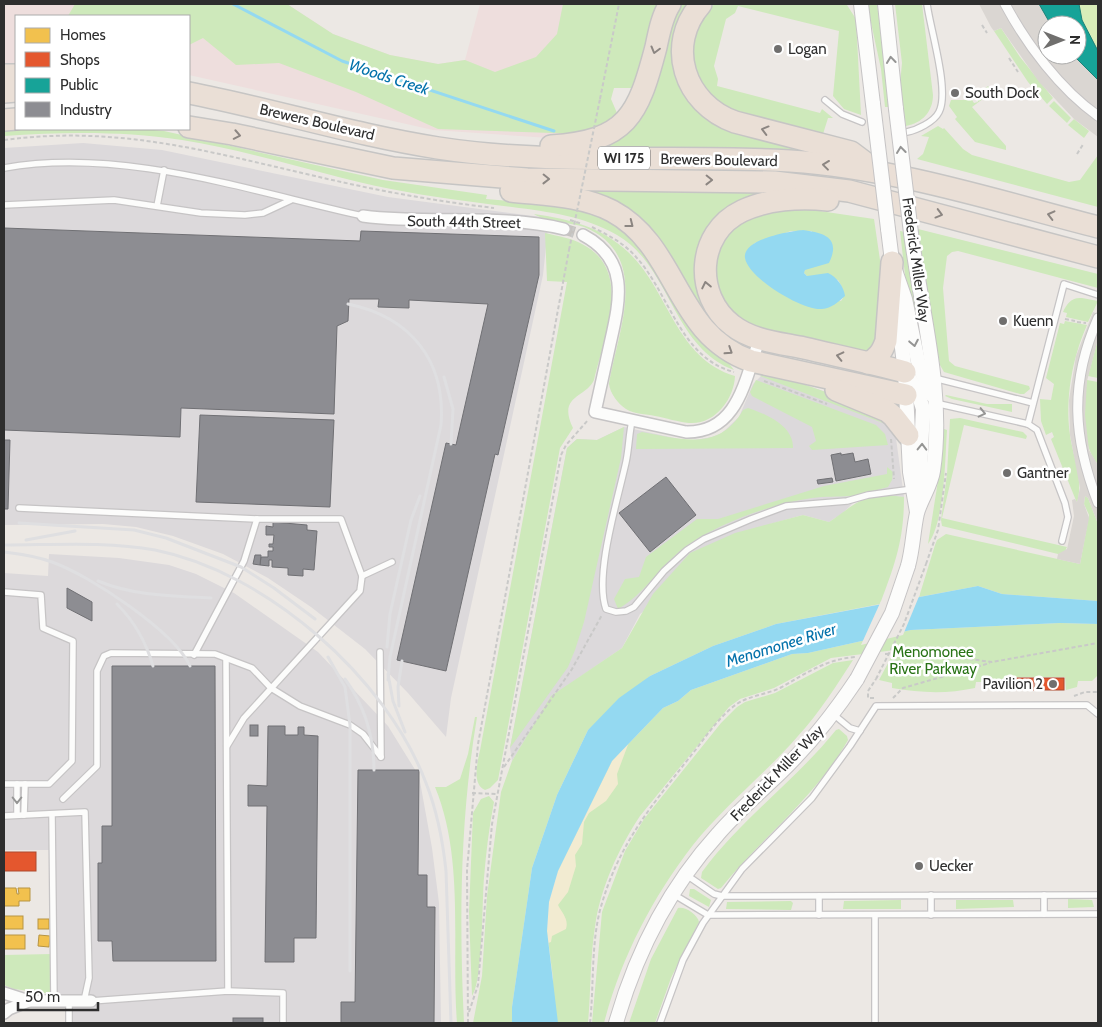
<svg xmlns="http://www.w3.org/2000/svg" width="1102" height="1027" viewBox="0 0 1102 1027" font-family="Cabin,sans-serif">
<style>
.industrial{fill:#dcd9db}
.medical{fill:#eededd}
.green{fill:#cee9bb;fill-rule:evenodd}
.sand{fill:#f2ebd1}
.pitch{fill:#d9edb9}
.plaza{fill:#dad6d2}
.water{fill:#94d9f1}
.pier{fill:#ece8e4}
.homes{fill:#f2c14e;stroke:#b79544}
.shops{fill:#e4572e;stroke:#ad4b2e}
.public{fill:#17a398;stroke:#1e8078}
.industry{fill:#8d8d92;stroke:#707074}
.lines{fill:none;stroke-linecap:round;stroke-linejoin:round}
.stream{stroke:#94d9f1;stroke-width:3}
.minor-tunnel{stroke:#c6c3c0;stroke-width:11;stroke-dasharray:11 5.5;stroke-linecap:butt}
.service-casing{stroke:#c6c4c5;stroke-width:8}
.pedestrian-casing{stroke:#c6c4c5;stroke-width:11}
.minor-casing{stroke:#c6c4c5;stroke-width:14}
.tertiary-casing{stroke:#c6c4c5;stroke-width:16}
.motorway-casing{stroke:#c6c5c4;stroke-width:24}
.path{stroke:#c9c9c8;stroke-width:2;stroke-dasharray:4 2.5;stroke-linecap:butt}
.service{stroke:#fcfcfb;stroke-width:5.5}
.pedestrian{stroke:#fcfcfb;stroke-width:9}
.minor{stroke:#fcfcfb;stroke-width:11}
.tertiary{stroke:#fcfcfb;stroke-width:14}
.motorway{stroke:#eadfd6;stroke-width:21}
.rail{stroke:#dfdfe1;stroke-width:3}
.tertiary-bridge-casing{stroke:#c6c4c5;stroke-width:16;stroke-linecap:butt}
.path-bridge{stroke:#c9c9c8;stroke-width:2;stroke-dasharray:4 2.5;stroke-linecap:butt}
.tertiary-bridge{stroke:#fcfcfb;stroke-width:14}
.oneway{stroke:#8c8682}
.oneway2{stroke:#959594}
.poi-dot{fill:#706f6e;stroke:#fff;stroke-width:2}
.labels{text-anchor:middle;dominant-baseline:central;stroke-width:5;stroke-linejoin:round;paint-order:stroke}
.shield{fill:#fff;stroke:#6d6d6d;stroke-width:1}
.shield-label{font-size:14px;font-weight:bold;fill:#2e2e2e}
.poi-label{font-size:15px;fill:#2e2e2e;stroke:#fff;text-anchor:start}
.street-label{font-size:15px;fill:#2e2e2e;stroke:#fff}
.park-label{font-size:15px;fill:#297316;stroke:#fff}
.water-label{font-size:16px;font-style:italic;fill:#0472ab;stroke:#fff}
</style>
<rect width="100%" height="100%" fill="#ece8e4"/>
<g class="industrial">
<polygon points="83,143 162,150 388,197 549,218 543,275 451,698 446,737 408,693 365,649 311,607 268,578 223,554 173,536 136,527 103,524 4,525 4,148"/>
<polygon points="763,374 774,374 866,406 895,431 904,497 888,495 853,503 843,513 829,522 803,515 770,524 640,614 622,648 552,696 512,761 510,748 567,448 577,439 597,440 624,427 688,441 712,437 722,433 739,417 753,384"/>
<polygon points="49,554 119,558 169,565 196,574 234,593 318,652 388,726 419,776 432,848 439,903 441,1023 66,1023 66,994 52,994 50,850 4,850 4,573 48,576"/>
</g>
<polygon class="medical" points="4,4 287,4 333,34 390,55 438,64 465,60 480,4 605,4 578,136 549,138 433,130 189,75 189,16 16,16 16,70 4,69"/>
<g class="green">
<polygon points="75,4 287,4 333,34 390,55 438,64 465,60 495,72 536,57 557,34 563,4 658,4 635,88 614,88 611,99 617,113 615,119 581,134 438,129 356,92 279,63 236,65 203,38 189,45 189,16 68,16"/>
<polygon points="681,4 692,4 682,85 818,154 752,149 588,148 604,141"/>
<polygon points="715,4 847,5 856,19 861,115 844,109 833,96 839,31 738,6 735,13 726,19 714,66 718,79 717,86 820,113 822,109 833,118 828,118 823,134 726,108 697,84 691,38 708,9"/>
<polygon points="867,4 877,4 890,107 885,107 881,69"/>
<path d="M 895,4 L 922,4 L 933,95 C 933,112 922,123 906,126 L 900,84 L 902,63 Z"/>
<polygon points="1001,28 1020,57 1053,98 1047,104 1028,82 994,31"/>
<polygon points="988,86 992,92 972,107 1006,146 1006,150 975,142 955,119 957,117 949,106 951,100 972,100 974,103 978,102 977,96"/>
<polygon points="1054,101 1071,118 1067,123 1049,106"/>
<polygon points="1074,119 1089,131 1084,138 1068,125"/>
<polygon points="938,126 943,129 944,128 963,149 972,155 1069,182 1080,180 1098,155 1098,207 917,159 923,154 929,137 921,136"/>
<path d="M 4,129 L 143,129 L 164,131 L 383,180 L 487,195 L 486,199 L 556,205 L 604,216 L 636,240 L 734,370 C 672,347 671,266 617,235 C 583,216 550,212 512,207 C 472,202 431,197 391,189 C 321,175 253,151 182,140 C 122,131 64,132 4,136 Z"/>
<polygon points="590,187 754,188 772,196 698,260 743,346 714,332 661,247 575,191"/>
<path d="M 799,208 L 874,219 L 880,260 L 882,324 L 881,333 L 868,353 L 759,330 L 735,319 L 713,281 L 713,260 L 731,228 L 751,215 ZM 791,231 L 812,231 L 804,273 L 807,276 L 838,280 L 842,287 L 843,298 L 841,301 L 767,284 L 750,267 L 746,252 L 755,243 Z"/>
<path d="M 534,214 C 569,219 602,227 628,252 C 669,290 675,358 735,376 C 734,399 715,425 689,423 C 678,422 666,418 655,416 C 646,414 634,414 626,409 C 618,404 610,393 609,384 C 617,333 653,255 584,227 C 573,223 540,220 534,214 Z"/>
<polygon points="918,229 1098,274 1098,288 958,251 952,252 947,256 943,288 949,361 955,366 1029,386 1030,389 1024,394 1020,394 944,372 940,365 924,279"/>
<polygon points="900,231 905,232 924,360 906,284"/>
<path d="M 545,233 C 557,236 572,238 582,244 C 634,270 604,337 594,380 C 586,398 557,395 573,428 L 560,448 L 498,780 L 490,788 L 485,790 C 470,783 479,758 481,745 L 567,282 L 547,281 Z"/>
<path d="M 1082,298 L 1098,301 L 1088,322 L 1066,317 L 1067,313 L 1063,312 C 1067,303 1072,297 1082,298 Z"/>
<path d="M 1065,321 L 1087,325 C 1072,359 1065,398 1070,435 C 1073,457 1084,480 1077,503 L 1051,439 L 1054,437 L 1052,432 L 1046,435 L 1041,421 L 1040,399 L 1051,400 L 1054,384 L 1046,378 L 1060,323 L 1064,324 Z"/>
<polygon points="1098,339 1098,378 1088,376"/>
<polygon points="763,374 774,374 866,406 888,425 760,376"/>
<polygon points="756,380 876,425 885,434 888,445 812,450 809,446 816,441 812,427 752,396 750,392"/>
<path d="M 1087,380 L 1098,382 L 1098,465 C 1080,442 1083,407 1087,380 Z"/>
<polygon points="946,395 987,404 1012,404 1012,412 952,399 945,396"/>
<path d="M 748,408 C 766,414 794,426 793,448 L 636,449 L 637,434 L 642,432 C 681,439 719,452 743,410 Z"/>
<polygon points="960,418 1023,432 1027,436 1026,439 964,425 942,518 1067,547 1064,553 1058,554 942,526 941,520 947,474 950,419"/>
<polygon points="624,427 621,458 584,622 575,650 568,667 510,748 567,448 577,439 597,440"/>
<path d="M 941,428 L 947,430 C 945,459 945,521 928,544 L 940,468 Z"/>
<path d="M 887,467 L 893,472 L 892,480 L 888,487 C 876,490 863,495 850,496 C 838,497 825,496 812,498 C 772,504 718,523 685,547 C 660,566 645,594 618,609 L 614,599 L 625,579 L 639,577 L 646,557 L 697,519 L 718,519 L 824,486 L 887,474 Z"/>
<path d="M 888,495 L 904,497 C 904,540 895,564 880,604 L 776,624 L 713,646 L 650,676 L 588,730 L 557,795 L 532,868 L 512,1007 L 512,1023 L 473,1023 L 482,976 L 487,896 L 501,792 L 512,761 L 551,696 L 622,648 L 653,594 L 690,553 L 735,533 L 803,515 L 829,522 C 854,506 855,498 888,495 Z"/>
<polygon points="1085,496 1088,498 1098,524 1098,601 1002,594 978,586 919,597 935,545 937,540 946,534 1080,564 1089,515 1084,504"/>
<path d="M 1060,623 L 1098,624 L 1098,675 L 1092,681 L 1078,681 L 1077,687 L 1066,690 L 1065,677 L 1012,677 L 1012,691 L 995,687 L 995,682 L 976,682 L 975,688 C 947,694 921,693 892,688 L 892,683 L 879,680 L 895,650 L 831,658 L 774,688 L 740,699 L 729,707 L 640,816 C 619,848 600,888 595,927 C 590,958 591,991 588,1023 L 553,1023 L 553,978 L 547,931 L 558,871 L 612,761 L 663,708 L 678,701 L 691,690 L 792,654 L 808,653 L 911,630 Z"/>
<path d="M 853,660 C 836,686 820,712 798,736 C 765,774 725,805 693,845 C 652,898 621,958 604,1023 L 592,1023 L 602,912 L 625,851 L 644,819 L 721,723 L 737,707 L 745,702 L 775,693 L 833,663 Z"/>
<path d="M 475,717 L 477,717 C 460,818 459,921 464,1023 L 457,1023 C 451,946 465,860 435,787 L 446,787 L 460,779 L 468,754 Z"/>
<path d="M 839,729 L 847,736 L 848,740 C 815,798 762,837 721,888 L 718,889 L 701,878 L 702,872 C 741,819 795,781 836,730 Z"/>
<path d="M 489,796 L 494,802 C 489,827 486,853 484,878 C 482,901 483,982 472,996 L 469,912 L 473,813 L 481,799 Z"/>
<polygon points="690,889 694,889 711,900 709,907 689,896"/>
<polygon points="1068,899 1092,900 1094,907 1068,908"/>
<polygon points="901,900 901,909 843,909 844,901"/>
<polygon points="956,900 1013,900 1014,907 956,909"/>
<polygon points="791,901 793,903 791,910 726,909 727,902"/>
<path d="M 678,908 C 685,906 698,915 699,922 L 671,978 L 655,1023 L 629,1023 L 651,959 Z"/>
<polygon points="52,954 52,994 14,989 4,985 4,955"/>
</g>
<path class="sand" d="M 629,742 L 617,774 L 618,784 L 606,801 L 589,813 L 584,822 L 582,844 L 575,855 L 576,866 L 568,892 L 558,905 C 562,913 569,919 566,929 L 552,936 L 551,942 L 548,943 L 547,931 L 549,902 L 558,871 L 612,761 Z"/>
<polygon class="pitch" points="1039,4 1098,4 1098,80 1073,55 1077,55 1077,25 1051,25"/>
<g class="plaza">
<polygon points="979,4 1039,4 1051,25 1047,25 1047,55 1073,55 1098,80 1098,137 1074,119 1039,82 1001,28 994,31 991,27"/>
<polygon points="1093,312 1098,314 1098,339 1087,381 1085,415 1089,450 1098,465 1098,524 1088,498 1085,496 1084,504 1089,518 1080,564 1057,559 1058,554 1067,549 1074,516 1072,500 1075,499 1077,502 1080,488 1070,435 1069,400 1076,356"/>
</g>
<g class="water">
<path d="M 803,230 C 825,233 841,238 829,263 L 805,270 L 804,273 L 807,276 L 828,273 C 837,277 844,287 845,296 C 838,302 832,308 822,309 C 803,311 748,278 745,258 C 742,239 791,231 803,230 Z"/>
<polygon points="978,586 1002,594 1098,601 1098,624 1060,623 911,630 808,653 792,654 691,690 678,701 663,708 612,761 558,871 549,902 547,931 558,1023 512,1023 512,1007 532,868 557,795 588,730 619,698 650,676 713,646 776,624"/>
</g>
<polygon class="pier" points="920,594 903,635 861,645 881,601"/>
<g class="homes">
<polygon points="4,888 16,888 17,894 19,894 18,888 30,888 30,901 19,901 19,906 4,906"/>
<rect x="4" y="916" width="19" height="13"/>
<rect x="38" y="919" width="11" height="10"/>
<rect x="4" y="935" width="21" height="14"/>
<polygon points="39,935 50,936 49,947 38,946"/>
</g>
<g class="shops">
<rect x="1013" y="678" width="21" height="12"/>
<rect x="1042" y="678" width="22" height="12"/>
<rect x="4" y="852" width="32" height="19"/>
</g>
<polygon class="public" points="1039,4 1079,4 1082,20 1098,51 1098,80 1073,55 1077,55 1077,25 1051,25"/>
<g class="industry">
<polygon points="4,228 360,241 361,231 539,237 539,275 498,455 495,454 446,671 397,660 446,443 456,445 488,304 409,300 409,308 378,307 379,299 349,299 348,321 337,326 334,414 181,408 180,437 4,430"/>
<polygon points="200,415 334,420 330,507 196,502"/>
<polygon points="4,440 10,440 8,509 4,509"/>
<polygon points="841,453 841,455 853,453 855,462 868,459 871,474 836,481 831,455"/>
<polygon points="666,477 696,515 650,552 619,513"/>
<polygon points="832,478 833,482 818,484 817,480"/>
<polygon points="273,522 307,525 307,530 317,531 314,570 303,569 303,576 288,575 288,568 272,567 272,560 269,560 269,566 260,565 261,557 268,557 268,551 273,551 273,547 269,547 269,544 273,544 274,535 266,535 266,526 273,527"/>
<polygon points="255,555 261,555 260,565 253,564"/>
<polygon points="67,588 92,602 92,621 67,608"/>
<polygon points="112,666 215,666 216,961 113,961 112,941 98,941 98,863 102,863 102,826 112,826"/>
<rect x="250" y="725" width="8" height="11"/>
<polygon points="268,726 285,726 285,735 298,735 298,727 304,727 304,735 318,736 316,938 294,938 294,962 265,962 267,806 248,806 248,785 267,786"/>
<polygon points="358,770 419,770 418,875 427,875 427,907 435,907 434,1023 341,1023 341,1002 355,1002"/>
<rect x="233" y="1018" width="30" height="5"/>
</g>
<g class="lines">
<polyline class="stream" points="233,4 342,61 554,131"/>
<polyline class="minor-tunnel" points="564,229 583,235"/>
<defs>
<g id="service">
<polyline points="825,100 842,114 862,122"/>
<path d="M 907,132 C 917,130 934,122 939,112 C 950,91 930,28 927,4"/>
<path d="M 4,168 C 122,147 249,191 363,216"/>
<polyline points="4,205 114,200 201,213 245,215 263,213 291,200"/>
<polyline points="157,206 164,170"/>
<polyline points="934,378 1033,403"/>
<polyline points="935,403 1028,424 1037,430 1065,503 1068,517 1062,541"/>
<path d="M 632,421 C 629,434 629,448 626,462 C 618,499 594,575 606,609 L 616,612 L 626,611 L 634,607 L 664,571 L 687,550 L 704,539 L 751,519 L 786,506 L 847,501 L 868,495 L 913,489"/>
<polyline points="1028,424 1064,284 1098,295"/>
<polyline points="19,508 257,519 341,519 362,576 360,591 244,718 227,746"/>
<polyline points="362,576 392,562"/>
<polyline points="4,592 41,595 43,628 73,641 72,761 49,784 4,784"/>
<polyline points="380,652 381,757"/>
<polyline points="194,655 244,561 257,519"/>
<polyline points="226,659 228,991"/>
<polyline points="833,714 850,728 860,731"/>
<polyline points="17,784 17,815"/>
<polyline points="63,799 97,766 97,671 104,656 111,653 215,654 252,668 271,688 300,706 350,725 363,734 381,757"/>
<polyline points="52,814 54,1001"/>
<polyline points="24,815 25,784"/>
<polyline points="4,816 85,812 89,978 84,1001"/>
<polyline points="685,874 714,894 722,896 1098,895"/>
<polyline points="673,894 708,915 1098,914"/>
<polyline points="931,895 931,915"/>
<polyline points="1044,895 1044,914"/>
<polyline points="819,896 819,915"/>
<polyline points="875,915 875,1023"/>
<polyline points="91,1001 228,991 283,993 283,1023"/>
<polyline points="69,1023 69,1001"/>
<polyline points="660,1023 683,960 703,923 742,869 812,798 850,746 876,706 1087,705 1098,714"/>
</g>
<g id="pedestrian">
<path d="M 1005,4 C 1027,45 1060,89 1098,116"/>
<path d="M 1098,318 C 1069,384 1073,438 1098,503"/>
</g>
<g id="minor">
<path d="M 363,216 C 430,225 499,213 564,229"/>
<path d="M 583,235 C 630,260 620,300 610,344 C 605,367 600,389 595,412 L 686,432 C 739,433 745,378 760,338"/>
<polyline points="4,993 29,1001 91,1001"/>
<polyline points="4,1013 9,1009 29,1001"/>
</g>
<g id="tertiary">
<polyline points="861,4 873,104"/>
<polyline points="885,4 896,109"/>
<polyline points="888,229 893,269"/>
<polyline points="895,270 905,299 919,366 932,395"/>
<polyline points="896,300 905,372 910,472 917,512"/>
<polyline points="905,372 917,390 923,409 919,495"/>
<path d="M 908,566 C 913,548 913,531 917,513 C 921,499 931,485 933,471 C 945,392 921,311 911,233"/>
<path d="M 616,1023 C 636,953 669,888 718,834 C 737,812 759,793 780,773 C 809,745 835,712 857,679"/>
</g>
<g id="motorway">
<path d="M 701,4 C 665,45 684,104 735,122 L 851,152 L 875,170"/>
<polyline points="4,75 16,75"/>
<polyline points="4,92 16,91"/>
<path d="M 189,93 C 272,109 354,135 438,148 C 554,166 673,154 790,161 C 895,168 997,201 1098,227"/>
<polyline points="4,120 16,119"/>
<polyline points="189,127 232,134 393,168 527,179 774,182 849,191 1098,257"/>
<path d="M 551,146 C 627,141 638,116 656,47 C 659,33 662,16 670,4"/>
<path d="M 511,191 C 544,195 581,195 612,211 C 679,247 674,334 751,361 L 906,395"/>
<path d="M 828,200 C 800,197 767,199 742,211 C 696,233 694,296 732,325 C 752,341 781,343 804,348 C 838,356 871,363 905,372"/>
<path d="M 868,363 C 878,358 882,352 886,341 L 892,262"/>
<polyline points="836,390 887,411 893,416 908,435"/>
</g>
</defs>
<use href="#service" class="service-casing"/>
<use href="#pedestrian" class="pedestrian-casing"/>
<use href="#minor" class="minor-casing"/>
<use href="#tertiary" class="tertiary-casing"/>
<use href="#motorway" class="motorway-casing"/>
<g class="path">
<polyline points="441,4 444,4"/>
<polyline points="982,25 987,33"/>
<polyline points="1009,58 1018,72"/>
<polyline points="600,99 619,4"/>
<path d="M 4,140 C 117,125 206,151 315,176 C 374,190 434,201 494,208"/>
<polyline points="1077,154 1084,143"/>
<polyline points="570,220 582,224"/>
<path d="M 592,227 C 608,235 624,243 636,257 C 670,294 680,358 734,372"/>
<polyline points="1065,319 1075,321"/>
<polyline points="1077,322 1086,323"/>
<polyline points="764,381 827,404"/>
<polyline points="891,439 894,479"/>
<polyline points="926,564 938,530 946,473"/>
<polyline points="885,654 917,652 992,662 1098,643"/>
<polyline points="1074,696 1085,692 1098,692"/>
<polyline points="874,698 868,698 868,691 876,679"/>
<polyline points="893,698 903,688 990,663"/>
<polyline points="504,767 572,669 602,615"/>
<polyline points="472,793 497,794"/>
<polyline points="469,1012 478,985 492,824 561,455 566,445 588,420"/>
<polyline points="468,1023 467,870 478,744 569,250"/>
<path d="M 590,1023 C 594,986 591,946 600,910 C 618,845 649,809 689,758 C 703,741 716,720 734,706 C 748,695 767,695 782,687 C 806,673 827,659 855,657"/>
</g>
<use href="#service" class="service"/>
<use href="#pedestrian" class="pedestrian"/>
<use href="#minor" class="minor"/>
<use href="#tertiary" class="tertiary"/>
<use href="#motorway" class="motorway"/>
<g class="rail">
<path d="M 348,304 C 411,317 446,361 441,425 L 390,657 L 388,680"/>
<polyline points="444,377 453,409 451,444"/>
<polyline points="19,523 134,530 166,538 241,567 274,588 315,619"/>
<polyline points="26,540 75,531"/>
<path d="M 4,545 C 53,545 106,541 155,550 C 266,572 386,677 426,783 C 437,811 443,842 446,871 L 451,1023"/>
<path d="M 4,552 C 21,554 36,556 52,562 C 89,575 174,631 190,666"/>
<path d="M 98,581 C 134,596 173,596 211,598"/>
<path d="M 117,604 C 135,622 146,642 153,666"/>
<polyline points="387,647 390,614 411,520 420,496"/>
<polyline points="328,657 345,687 350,725 350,971"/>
<polyline points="388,674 393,701 405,732"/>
<path d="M 345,679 C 364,705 374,737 374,770"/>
<polyline points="399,706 398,687 402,661"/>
</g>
<defs>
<g id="tertiary-bridge">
<polyline points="873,104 888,229"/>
<polyline points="896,109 911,233"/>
<polyline points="857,679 892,613 908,566"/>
</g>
</defs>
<use href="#tertiary-bridge" class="tertiary-bridge-casing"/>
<g class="path-bridge">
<polyline points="569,250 600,99"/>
<polyline points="876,679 904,624 926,564"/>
</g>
<use href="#tertiary-bridge" class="tertiary-bridge"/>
</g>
<defs><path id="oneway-chevron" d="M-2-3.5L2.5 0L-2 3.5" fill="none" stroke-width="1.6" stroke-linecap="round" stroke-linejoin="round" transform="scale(1.25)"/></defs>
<g class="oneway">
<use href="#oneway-chevron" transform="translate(655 50) rotate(105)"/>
<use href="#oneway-chevron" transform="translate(765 130) rotate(-165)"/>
<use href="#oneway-chevron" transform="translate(237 135) rotate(11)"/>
<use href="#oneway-chevron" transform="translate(826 165) rotate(-173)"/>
<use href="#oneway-chevron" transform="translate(546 179) rotate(1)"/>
<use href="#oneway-chevron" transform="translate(709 180) rotate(1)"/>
<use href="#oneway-chevron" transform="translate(939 214) rotate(15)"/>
<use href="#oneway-chevron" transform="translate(1051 215) rotate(-166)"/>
<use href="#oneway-chevron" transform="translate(630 224) rotate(38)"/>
<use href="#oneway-chevron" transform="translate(706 285) rotate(-102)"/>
<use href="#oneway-chevron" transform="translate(729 351) rotate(33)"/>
<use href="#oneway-chevron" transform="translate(840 356) rotate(-167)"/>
</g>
<g class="oneway2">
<use href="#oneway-chevron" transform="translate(891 60) rotate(-96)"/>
<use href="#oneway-chevron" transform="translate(901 150) rotate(-97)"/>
<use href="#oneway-chevron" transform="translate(914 343) rotate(79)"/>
<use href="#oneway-chevron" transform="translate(982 413) rotate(13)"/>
<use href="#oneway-chevron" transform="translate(922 447) rotate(-89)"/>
<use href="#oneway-chevron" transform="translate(17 800) rotate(90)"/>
</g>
<g class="poi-dot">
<circle cx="778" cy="49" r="5"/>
<circle cx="955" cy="93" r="5"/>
<circle cx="1003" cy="321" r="5"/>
<circle cx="1007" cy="473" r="5"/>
<circle cx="1053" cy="684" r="5"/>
<circle cx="919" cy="866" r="5"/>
</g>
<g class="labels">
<rect class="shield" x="598" y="146.5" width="52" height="23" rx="4"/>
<g class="shield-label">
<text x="624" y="158">WI 175</text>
</g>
<g class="poi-label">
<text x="788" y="49">Logan</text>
<text x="965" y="93">South Dock</text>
<text x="1013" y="321">Kuenn</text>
<text x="1017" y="473">Gantner</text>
<text x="1043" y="684" text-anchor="end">Pavilion 2</text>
<text x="929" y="866">Uecker</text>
</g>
<g class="street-label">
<text transform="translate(317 122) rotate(13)">Brewers Boulevard</text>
<text transform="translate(719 160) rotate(1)">Brewers Boulevard</text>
<text transform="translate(464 222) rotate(1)">South 44th Street</text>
<text transform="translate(916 260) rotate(82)">Frederick Miller Way</text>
<text transform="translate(777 773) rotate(-46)">Frederick Miller Way</text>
</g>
<g class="park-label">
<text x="933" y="652">Menomonee<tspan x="933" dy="17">River Parkway</tspan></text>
</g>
<g class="water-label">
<text transform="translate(389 77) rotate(18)">Woods Creek</text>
<text transform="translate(781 645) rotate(-17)">Menomonee River</text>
</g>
</g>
<rect width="1102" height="1027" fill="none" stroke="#2e2e2e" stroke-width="10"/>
<rect x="15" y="15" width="175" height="115" fill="#ffffff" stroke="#ababab"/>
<rect x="25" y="28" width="25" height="15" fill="#f2c14e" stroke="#ababab"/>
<text x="60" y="40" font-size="15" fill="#2e2e2e">Homes</text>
<rect x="25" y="52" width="25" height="15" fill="#e4572e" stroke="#ababab"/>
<text x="60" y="65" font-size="15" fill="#2e2e2e">Shops</text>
<rect x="25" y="78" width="25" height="15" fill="#17a398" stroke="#ababab"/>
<text x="60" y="90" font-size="15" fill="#2e2e2e">Public</text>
<rect x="25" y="102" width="25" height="15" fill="#8d8d92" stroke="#ababab"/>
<text x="60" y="115" font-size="15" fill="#2e2e2e">Industry</text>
<g transform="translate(1062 40) rotate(90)"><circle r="24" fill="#ffffff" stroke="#ababab"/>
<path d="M0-4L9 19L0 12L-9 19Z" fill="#706f6e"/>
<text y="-8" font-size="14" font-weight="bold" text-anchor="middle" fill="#2e2e2e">N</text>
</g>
<path d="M18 1002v8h80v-8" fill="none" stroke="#2e2e2e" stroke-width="2.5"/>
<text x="25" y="1002" font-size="15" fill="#2e2e2e" stroke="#ffffff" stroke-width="4" paint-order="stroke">50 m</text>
</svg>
